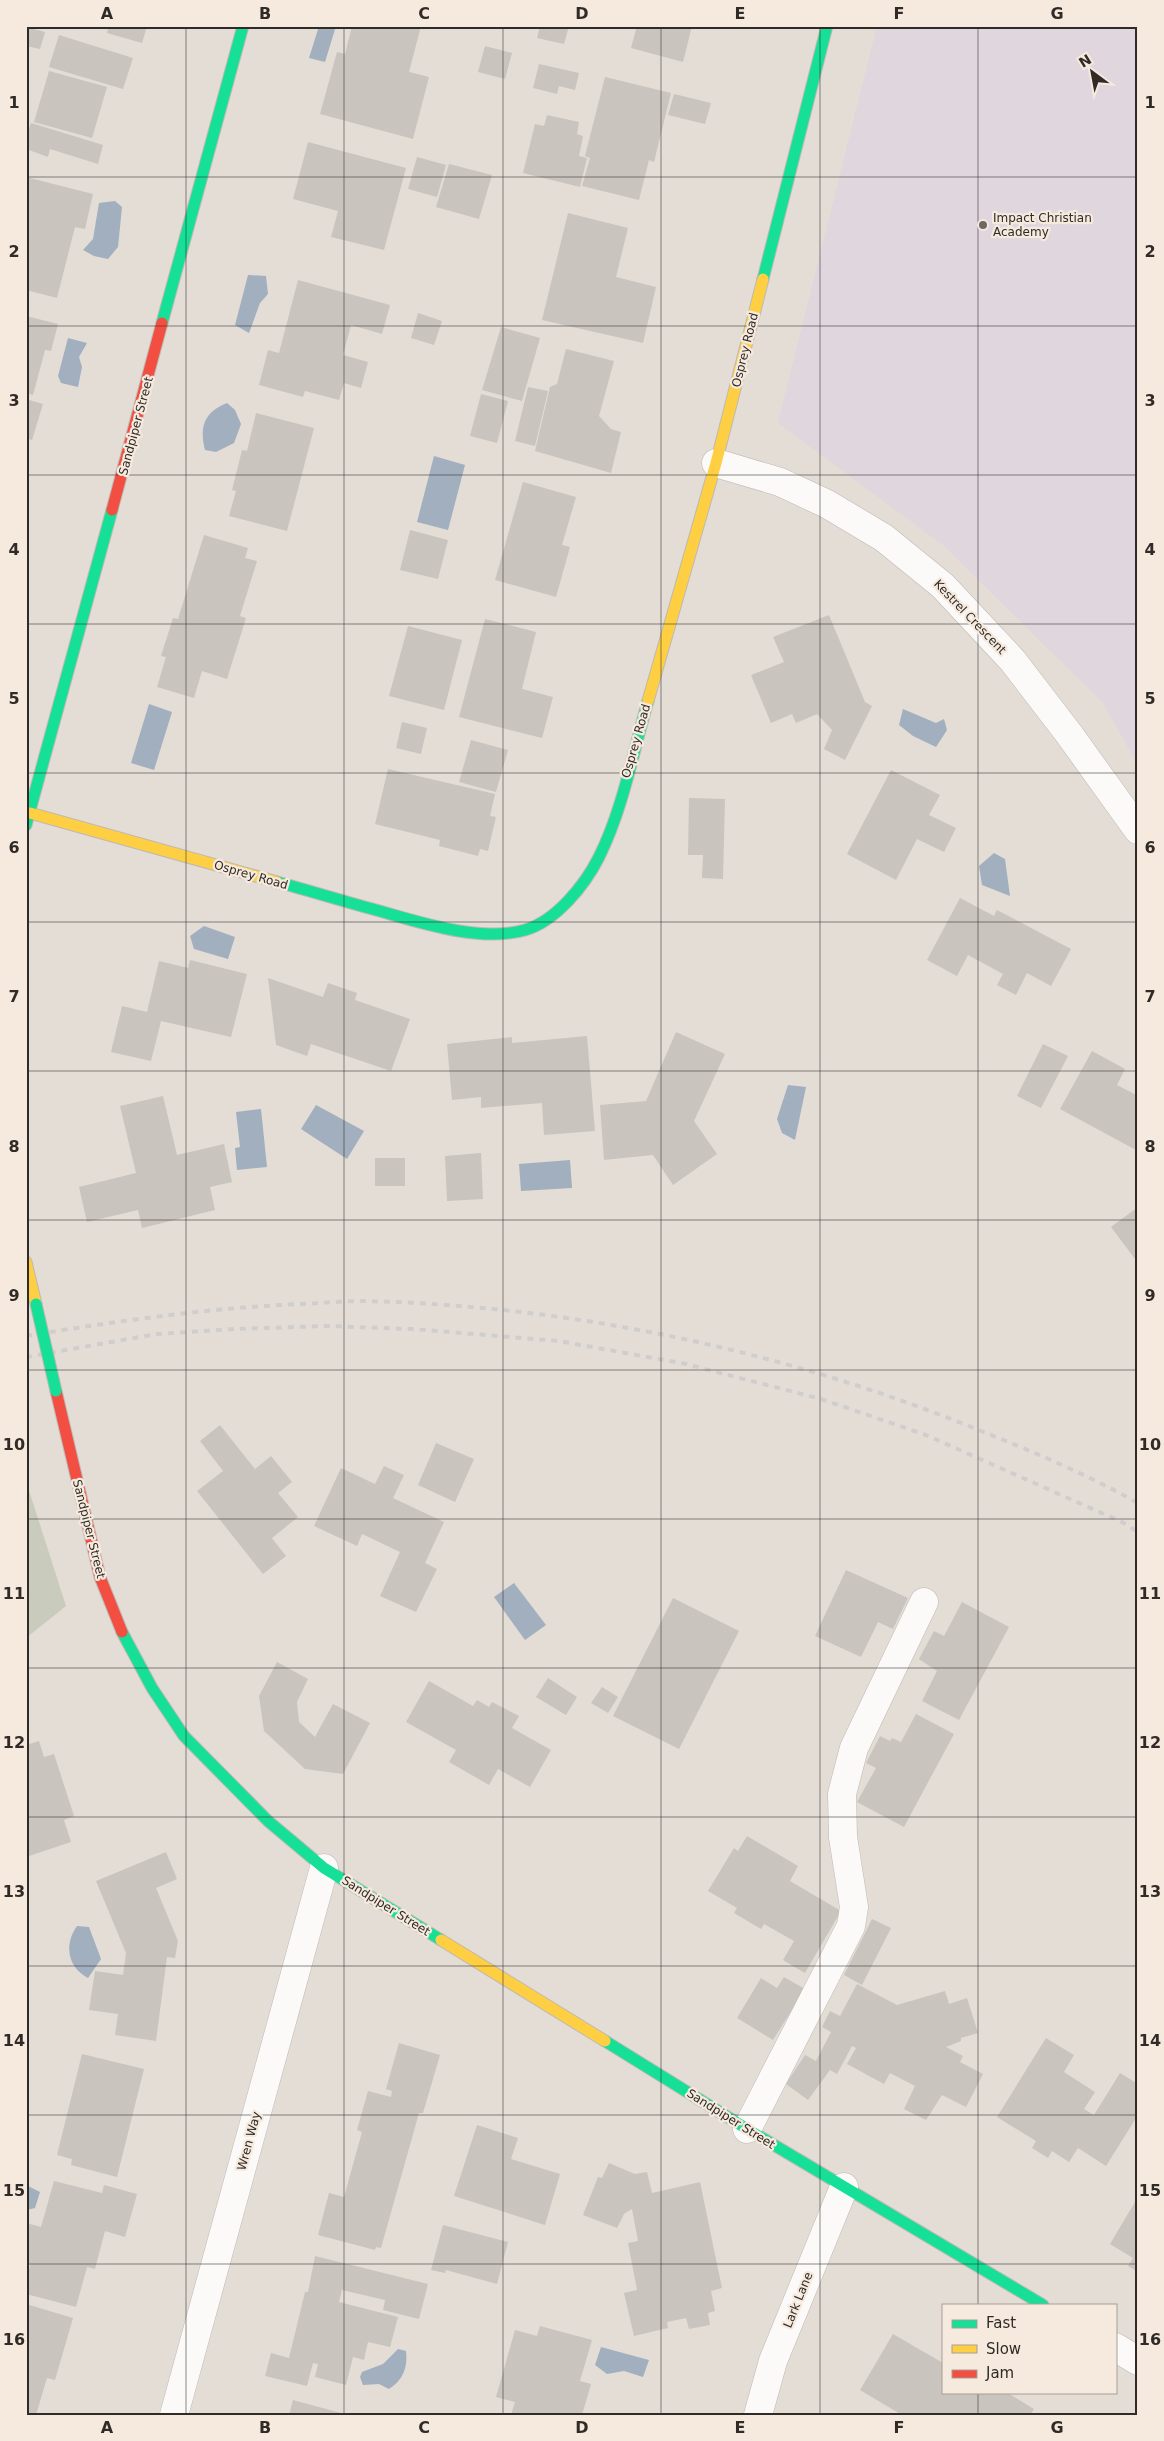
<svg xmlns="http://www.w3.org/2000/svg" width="1164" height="2441" viewBox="0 0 1164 2441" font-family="'DejaVu Sans',sans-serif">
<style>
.education{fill:#dfd6de}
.green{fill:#c9cbbc}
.water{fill:#a2afbe}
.building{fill:#c9c4be}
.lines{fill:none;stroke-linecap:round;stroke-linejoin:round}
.street-casing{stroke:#beb9b4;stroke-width:29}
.fast-casing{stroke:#beb9b4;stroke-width:13}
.slow-casing{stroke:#beb9b4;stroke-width:13}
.jam-casing{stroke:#beb9b4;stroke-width:13}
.street{stroke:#fbfaf9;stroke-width:28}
.fast{stroke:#16e098;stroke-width:11}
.slow{stroke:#ffcf43;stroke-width:11}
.jam{stroke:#f24e42;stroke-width:11}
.rail{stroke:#d0cecc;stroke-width:4;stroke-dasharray:6 6;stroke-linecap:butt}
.fast-bridge-casing{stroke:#beb9b4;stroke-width:13;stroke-linecap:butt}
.fast-bridge{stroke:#16e098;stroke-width:11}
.grid{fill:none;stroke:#302b27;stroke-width:1;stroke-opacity:0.55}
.poi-dot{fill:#6f6964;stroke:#f6eade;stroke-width:2}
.labels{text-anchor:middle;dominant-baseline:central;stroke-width:4.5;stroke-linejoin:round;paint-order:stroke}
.poi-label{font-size:12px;fill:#302b27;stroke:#f6eade;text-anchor:start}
.street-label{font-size:12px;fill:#302b27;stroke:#f6eade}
.neatline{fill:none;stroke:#302b27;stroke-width:2}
.grid-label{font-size:16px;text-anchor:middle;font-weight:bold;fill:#302b27}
</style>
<rect width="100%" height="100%" fill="#e3ddd6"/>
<polygon class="education" points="877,26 1138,26 1138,765 1103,703 943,545 778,423"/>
<polygon class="green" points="26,1481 66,1606 26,1638"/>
<g class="water">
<polygon points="319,26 336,26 325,62 309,58"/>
<polygon points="115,201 122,207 118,247 108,259 94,256 83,250 93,239 99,203"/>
<polygon points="248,275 266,276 268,294 260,303 249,333 235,325"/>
<polygon points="68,338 87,343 79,357 82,367 78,387 61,383 58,376"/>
<path d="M 227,403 L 235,410 L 241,424 L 234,443 L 216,452 L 205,450 C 199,427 204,412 227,403 Z"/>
<polygon points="434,456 465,465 448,530 417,522"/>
<polygon points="149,704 172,712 154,770 131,763"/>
<polygon points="903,709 936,723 944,719 947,730 936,747 913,736 899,725"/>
<polygon points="994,853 1005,859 1010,896 982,885 979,866"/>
<polygon points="204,926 235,937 228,959 194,949 190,936"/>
<polygon points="788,1085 806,1087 795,1140 782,1133 777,1119"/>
<polygon points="316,1105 364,1131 347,1159 301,1129"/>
<polygon points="261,1109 267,1167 237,1170 235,1148 240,1147 236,1112"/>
<polygon points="570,1160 572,1188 521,1191 519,1164"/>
<polygon points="514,1583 546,1625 525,1640 494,1597"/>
<path d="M 77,1926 L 89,1927 L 101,1959 L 88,1978 C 67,1967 64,1944 77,1926 Z"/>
<polygon points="26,2185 40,2192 35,2208 26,2210"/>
<polygon points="601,2347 649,2360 643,2377 624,2371 607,2374 595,2365"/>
<path d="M 398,2349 L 406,2351 C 408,2368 403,2380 389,2389 L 379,2384 L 363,2385 L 360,2377 L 362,2372 L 383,2364 Z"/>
</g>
<g class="building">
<polygon points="109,26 147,26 142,43 107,33"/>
<polygon points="352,26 421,26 409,72 429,77 413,139 320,114 337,52 345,54"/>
<polygon points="540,26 569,26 564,44 537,38"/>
<polygon points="637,26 692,26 683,62 631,48"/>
<polygon points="26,27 45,32 40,49 26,46"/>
<polygon points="59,35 133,58 123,89 49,67"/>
<polygon points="485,46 512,53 505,79 478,72"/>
<polygon points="539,64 579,73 575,90 559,86 557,94 533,88"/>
<polygon points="49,71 107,87 92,138 34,122"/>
<polygon points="605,77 671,93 654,162 649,160 639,200 582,186 590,158 585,156"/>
<polygon points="674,94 711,103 705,124 668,115"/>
<polygon points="547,115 579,122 577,134 583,136 579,156 587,158 580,187 523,173 535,124 544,126"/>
<polygon points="31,123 103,145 98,164 50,149 48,157 26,149 26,137"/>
<polygon points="308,142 406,168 384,250 331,237 338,211 293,199"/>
<polygon points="417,157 446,165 437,197 408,189"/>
<polygon points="449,164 492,175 479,219 436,207"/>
<polygon points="26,177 93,194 85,229 75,227 57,298 26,290"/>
<polygon points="568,213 628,228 616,277 656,287 643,343 542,320"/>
<polygon points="298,280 390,305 382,334 351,325 343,355 368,362 361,388 344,383 339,400 305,391 303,397 259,385 268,350 279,353"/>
<polygon points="418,313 442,321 434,345 411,338"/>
<polygon points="26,316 58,324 51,351 45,350 33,395 26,393"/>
<polygon points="501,327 540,338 522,401 482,390"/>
<polygon points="566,349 614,361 599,416 611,429 621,432 611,473 535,451 550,387 557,384"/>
<polygon points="528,387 548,391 535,446 515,441"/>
<polygon points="481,394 508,401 497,443 470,436"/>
<polygon points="26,399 43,404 32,440 26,438"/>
<polygon points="256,413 314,428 287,531 229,516 236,491 232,490 242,450 247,451"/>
<polygon points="523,482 576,497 562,545 570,547 556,597 495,580"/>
<polygon points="410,530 448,540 438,579 400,570"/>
<polygon points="204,535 248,548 245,558 257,561 240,616 246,618 227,679 202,671 194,698 157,687 166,657 161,656 173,618 178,619"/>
<polygon points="829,615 865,702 872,706 845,760 824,749 832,730 817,714 796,723 792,714 771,723 751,675 784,662 773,637"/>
<polygon points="485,619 536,632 522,689 553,697 542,738 459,717"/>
<polygon points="408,626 462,640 444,710 389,696"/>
<polygon points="402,722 427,728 421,754 396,748"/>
<polygon points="471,740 508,750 496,792 459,782"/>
<polygon points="388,769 495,794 490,816 496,817 488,851 480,849 478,856 439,846 440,840 375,824"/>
<polygon points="891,770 940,795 929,815 956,828 944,852 917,839 896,880 847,854"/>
<polygon points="689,798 725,799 723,879 702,878 703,855 688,855"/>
<polygon points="960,898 994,916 997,910 1071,949 1051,986 1027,973 1016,995 997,985 1003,974 968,955 957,976 927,960"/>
<polygon points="190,960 247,974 231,1037 161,1021 151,1061 111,1052 122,1006 147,1012 159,961 188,968"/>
<polygon points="268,978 323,997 328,983 357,993 355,1000 410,1019 391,1071 311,1044 307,1056 276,1045"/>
<polygon points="676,1032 725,1054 694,1121 717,1154 673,1185 653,1155 604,1160 600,1105 646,1101"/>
<polygon points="587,1036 595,1131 544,1135 542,1103 481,1108 481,1097 452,1100 447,1044 512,1037 512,1043"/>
<polygon points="1043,1044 1068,1056 1041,1108 1017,1096"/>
<polygon points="1092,1051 1125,1069 1117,1085 1138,1096 1138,1146 1136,1150 1060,1109"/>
<polygon points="163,1096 177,1155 224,1144 232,1182 210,1187 215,1210 142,1228 138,1210 87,1222 79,1187 136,1173 120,1106"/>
<polygon points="481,1153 483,1199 447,1201 445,1156"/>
<rect x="375" y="1158" width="30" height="28"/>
<polygon points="1138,1207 1138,1263 1111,1227"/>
<polygon points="220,1425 255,1469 271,1456 292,1482 278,1493 298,1517 272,1538 286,1556 263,1574 197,1491 223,1471 200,1441"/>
<polygon points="436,1443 474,1459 455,1502 418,1485"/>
<polygon points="384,1466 404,1475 393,1498 444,1522 425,1563 437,1569 416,1612 380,1596 400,1552 362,1534 357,1546 314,1526 341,1468 375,1484"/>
<polygon points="846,1570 908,1598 893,1629 878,1622 861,1657 815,1636"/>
<polygon points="673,1598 739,1631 679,1749 613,1716"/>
<polygon points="962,1602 1009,1627 959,1720 922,1701 937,1671 919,1659 934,1631 944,1636"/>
<polygon points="277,1662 308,1679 297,1702 299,1722 315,1737 333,1704 370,1723 343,1774 305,1769 264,1731 259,1696"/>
<polygon points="548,1678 577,1697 566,1715 536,1697"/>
<polygon points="429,1681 473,1706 477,1700 489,1707 492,1702 519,1716 512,1728 551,1750 530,1787 498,1769 489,1785 449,1762 456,1750 406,1722"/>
<polygon points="602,1687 618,1697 608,1713 591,1703"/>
<polygon points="916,1714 954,1734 904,1827 857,1802 876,1768 866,1763 880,1736 890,1741 892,1738 901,1742"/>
<polygon points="39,1741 44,1757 54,1754 74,1816 64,1820 71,1842 26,1857 26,1745"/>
<polygon points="747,1836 798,1866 790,1881 841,1911 805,1973 783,1960 794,1941 764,1924 761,1929 734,1913 737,1908 708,1891 734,1848 738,1851"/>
<polygon points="166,1852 177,1879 156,1888 178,1941 175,1958 167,1957 156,2041 115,2035 118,2014 89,2010 95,1971 123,1975 126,1953 96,1881"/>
<polygon points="872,1919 891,1928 862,1985 844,1975"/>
<polygon points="784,1977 805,1989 773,2040 737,2018 761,1978 777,1988"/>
<polygon points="857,1984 897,2005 945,1991 949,2004 967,1998 978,2033 961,2038 961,2041 946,2047 963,2056 960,2062 983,2074 966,2107 942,2095 926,2120 904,2109 915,2086 890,2073 884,2084 847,2064 856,2048 852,2046 837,2074 830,2070 808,2100 786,2084 805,2055 816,2061 831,2032 822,2027 830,2011 840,2016"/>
<polygon points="1046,2038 1074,2055 1064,2072 1095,2092 1084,2109 1094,2115 1120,2073 1138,2084 1138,2115 1106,2166 1078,2148 1069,2162 1052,2151 1048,2158 1032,2148 1036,2141 997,2117"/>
<polygon points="399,2043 440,2055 423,2113 419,2113 381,2248 376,2247 375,2250 318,2235 329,2193 344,2197 362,2132 357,2130 368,2091 391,2097 392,2091 386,2089"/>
<polygon points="82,2054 144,2069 117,2177 71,2165 72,2159 57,2155"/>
<polygon points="477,2125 518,2138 511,2159 560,2174 545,2225 454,2196"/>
<polygon points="609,2163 635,2174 647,2172 652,2193 700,2182 722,2288 711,2291 715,2311 708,2313 710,2325 689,2329 686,2318 667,2322 668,2328 634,2336 624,2293 637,2290 628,2243 638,2241 632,2209 624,2214 617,2228 583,2215 598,2177 602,2178"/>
<polygon points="54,2181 102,2193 104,2185 137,2194 125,2237 105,2231 95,2269 87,2267 76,2307 26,2294 26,2280 30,2265 26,2264 26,2223 41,2227"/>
<polygon points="1138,2197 1138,2272 1128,2266 1133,2258 1110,2244"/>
<polygon points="443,2225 508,2242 497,2284 446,2270 445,2273 431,2270"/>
<polygon points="315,2256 428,2284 419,2319 383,2310 385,2300 342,2290 339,2302 398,2317 390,2347 368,2342 364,2360 353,2357 346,2385 315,2377 318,2364 313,2363 307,2386 265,2376 271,2353 289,2358 305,2292 308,2292"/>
<polygon points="26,2304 73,2318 55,2380 47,2378 36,2415 26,2415"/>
<polygon points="540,2326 592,2340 580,2381 591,2384 582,2415 511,2415 515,2402 496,2397 515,2330 537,2336"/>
<polygon points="893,2334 943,2363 943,2392 1006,2392 1034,2409 1030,2415 902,2415 860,2390"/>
<polygon points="293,2400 345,2414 345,2415 289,2415"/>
</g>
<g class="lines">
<defs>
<g id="street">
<polyline points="716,463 780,482 827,504 884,538 943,586 1013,661 1069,734 1138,830"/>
<polyline points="747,2129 851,1926 854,1907 843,1837 842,1794 854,1748 924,1602"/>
<polyline points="1115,2347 1138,2361"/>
<polyline points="174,2415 324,1868"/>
<polyline points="758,2415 773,2361 844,2187"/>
</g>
<g id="fast">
<polyline points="763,279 827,26"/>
<polyline points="162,323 243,26"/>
<polyline points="26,825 112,510"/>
<path d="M 277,882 C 310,891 343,901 376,910 C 419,922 480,943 525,930 C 556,921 585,885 599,857 C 623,809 633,752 648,701"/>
<polyline points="122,1632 152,1688 184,1736 268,1821 324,1868 441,1940"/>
<polyline points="605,2041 747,2129 1043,2305"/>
</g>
<g id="slow">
<polyline points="648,701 716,463 763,279"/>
<polyline points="30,813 277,882"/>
<polyline points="26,1262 36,1304"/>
<polyline points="441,1940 605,2041"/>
</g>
<g id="jam">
<polyline points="112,510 162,323"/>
<polyline points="56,1391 100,1577 122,1632"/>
</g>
</defs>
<use href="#street" class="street-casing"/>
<use href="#fast" class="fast-casing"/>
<use href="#slow" class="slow-casing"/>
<use href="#jam" class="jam-casing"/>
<use href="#street" class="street"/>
<use href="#fast" class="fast"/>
<use href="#slow" class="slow"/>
<use href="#jam" class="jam"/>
<g class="rail">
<path d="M 26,1336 C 117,1321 208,1308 301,1304 C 322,1303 343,1301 364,1301 C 575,1306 786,1351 981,1431 C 1034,1452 1088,1475 1138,1503"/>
<polyline points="26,1357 157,1334 235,1329 325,1326 412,1329 559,1341 686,1364 821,1399 926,1435 1122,1522 1138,1532"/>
</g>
<defs>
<polyline id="fast-bridge" points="36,1304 56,1391"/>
</defs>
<use href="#fast-bridge" class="fast-bridge-casing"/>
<use href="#fast-bridge" class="fast-bridge"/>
</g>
<path class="grid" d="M 186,26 L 186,2415M 344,26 L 344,2415M 503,26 L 503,2415M 661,26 L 661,2415M 820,26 L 820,2415M 978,26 L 978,2305M 26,177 L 1138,177M 26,326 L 1138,326M 26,475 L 1138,475M 26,624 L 1138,624M 26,773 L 1138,773M 26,922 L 1138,922M 26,1071 L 1138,1071M 26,1220 L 1138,1220M 26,1370 L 1138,1370M 26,1519 L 1138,1519M 26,1668 L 1138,1668M 26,1817 L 1138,1817M 26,1966 L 1138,1966M 26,2115 L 1138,2115M 26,2264 L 1138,2264M 978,2392 L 978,2415"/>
<circle class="poi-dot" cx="983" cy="225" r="5"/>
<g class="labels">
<g class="poi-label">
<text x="993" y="218">Impact Christian<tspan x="993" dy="14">Academy</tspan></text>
</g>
<g class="street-label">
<text transform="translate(745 350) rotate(-76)">Osprey Road</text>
<text transform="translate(136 426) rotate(-75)">Sandpiper Street</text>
<text transform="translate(970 617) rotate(46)">Kestrel Crescent</text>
<text transform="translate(636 741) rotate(-74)">Osprey Road</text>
<text transform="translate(251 875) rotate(16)">Osprey Road</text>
<text transform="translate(89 1529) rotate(76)">Sandpiper Street</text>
<text transform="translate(386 1906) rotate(32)">Sandpiper Street</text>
<text transform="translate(731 2119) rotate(32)">Sandpiper Street</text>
<text transform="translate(249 2141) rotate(-75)">Wren Way</text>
<text transform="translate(798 2300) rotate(-68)">Lark Lane</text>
</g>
</g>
<rect width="1164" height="2441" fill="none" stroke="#f6eade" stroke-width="55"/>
<rect x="942" y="2304" width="175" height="90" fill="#f6eade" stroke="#a79e95"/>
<rect x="952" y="2320" width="25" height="8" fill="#16e098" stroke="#a79e95"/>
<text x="986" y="2328" font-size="15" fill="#302b27">Fast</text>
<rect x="952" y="2345" width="25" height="8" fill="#ffcf43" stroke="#a79e95"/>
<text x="986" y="2354" font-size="15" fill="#302b27">Slow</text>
<rect x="952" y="2370" width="25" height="8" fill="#f24e42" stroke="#a79e95"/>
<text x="986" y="2378" font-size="15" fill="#302b27">Jam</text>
<g transform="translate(1092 72) rotate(328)" stroke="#f6eade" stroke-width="4" paint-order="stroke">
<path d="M0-4L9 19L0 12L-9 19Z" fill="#302b27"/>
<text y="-8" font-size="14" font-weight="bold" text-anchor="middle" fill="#302b27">N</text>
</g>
<rect x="28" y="28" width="1108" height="2386" class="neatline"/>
<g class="grid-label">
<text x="107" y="19">A</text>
<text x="265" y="19">B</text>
<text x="424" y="19">C</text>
<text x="582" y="19">D</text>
<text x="740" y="19">E</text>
<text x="899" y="19">F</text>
<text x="1057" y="19">G</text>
<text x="14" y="108">1</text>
<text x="1150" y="108">1</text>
<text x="14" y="257">2</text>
<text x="1150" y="257">2</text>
<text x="14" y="406">3</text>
<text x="1150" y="406">3</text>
<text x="14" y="555">4</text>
<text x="1150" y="555">4</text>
<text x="14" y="704">5</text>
<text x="1150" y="704">5</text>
<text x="14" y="853">6</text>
<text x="1150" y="853">6</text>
<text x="14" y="1002">7</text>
<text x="1150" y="1002">7</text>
<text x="14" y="1152">8</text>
<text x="1150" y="1152">8</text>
<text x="14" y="1301">9</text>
<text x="1150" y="1301">9</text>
<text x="14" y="1450">10</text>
<text x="1150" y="1450">10</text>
<text x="14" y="1599">11</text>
<text x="1150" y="1599">11</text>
<text x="14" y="1748">12</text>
<text x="1150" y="1748">12</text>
<text x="14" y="1897">13</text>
<text x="1150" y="1897">13</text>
<text x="14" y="2046">14</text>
<text x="1150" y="2046">14</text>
<text x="14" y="2196">15</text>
<text x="1150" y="2196">15</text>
<text x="14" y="2345">16</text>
<text x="1150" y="2345">16</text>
<text x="107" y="2433">A</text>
<text x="265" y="2433">B</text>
<text x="424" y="2433">C</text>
<text x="582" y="2433">D</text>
<text x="740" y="2433">E</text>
<text x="899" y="2433">F</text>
<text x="1057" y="2433">G</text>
</g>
</svg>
